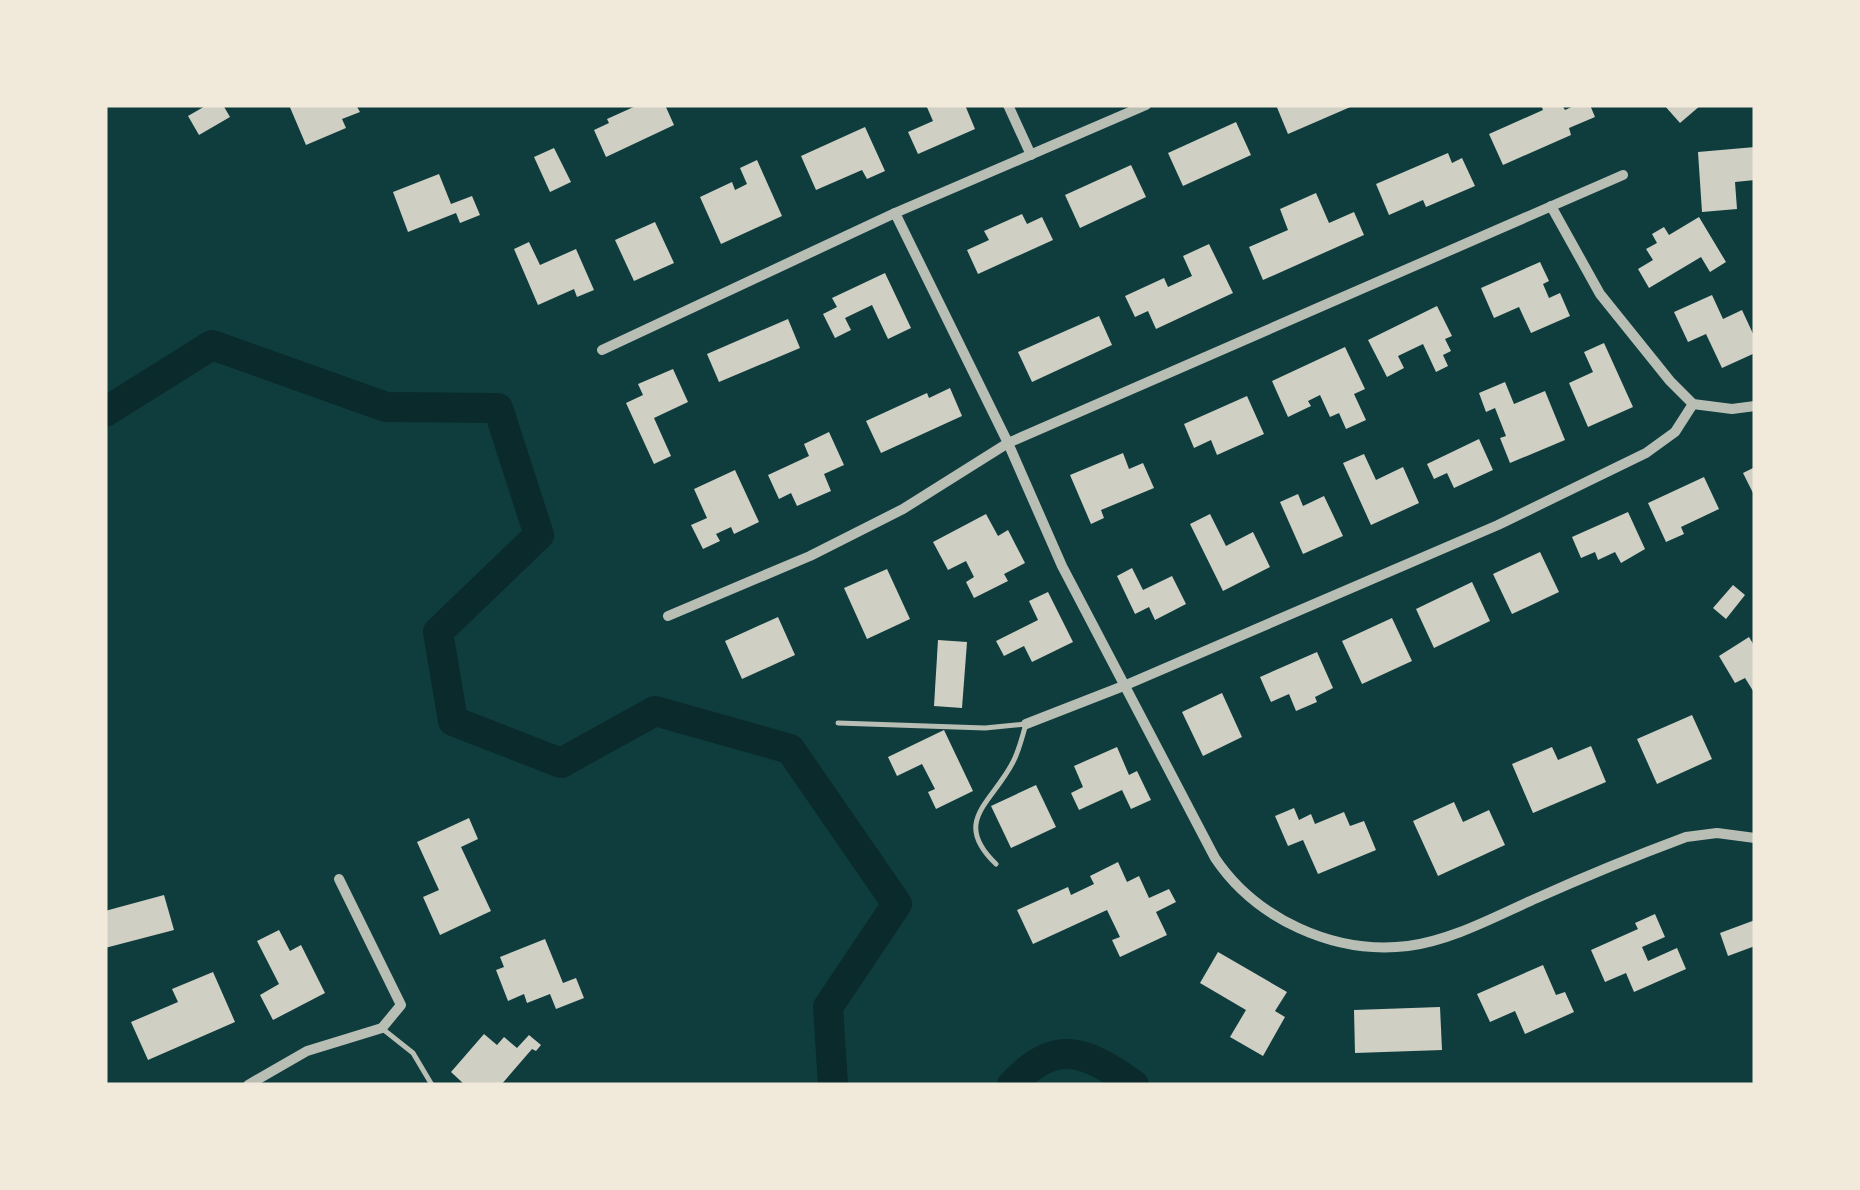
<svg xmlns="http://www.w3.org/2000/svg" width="1860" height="1190" viewBox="0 0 1860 1190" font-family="Barlow,sans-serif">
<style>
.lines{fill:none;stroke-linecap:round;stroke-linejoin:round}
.river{stroke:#0a2a2b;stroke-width:30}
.building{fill:#cfcfc3}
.service{stroke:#b8beb3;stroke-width:5}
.minor{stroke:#b8beb3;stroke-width:10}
</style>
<rect width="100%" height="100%" fill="#0f3d3e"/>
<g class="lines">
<g class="river">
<polyline points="105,412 212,345 386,407 498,408 539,535 438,632 453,721 561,763 655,711 790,749 897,904 828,1007 833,1085"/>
<path d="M 1012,1085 C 1056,1037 1086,1051 1134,1085"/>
</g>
</g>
<g class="building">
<polygon points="207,105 223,105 230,117 199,135 188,116"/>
<polygon points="289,105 356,105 360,112 342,119 346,128 306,145"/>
<polygon points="638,105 665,105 674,125 606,157 594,130 609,123 607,119"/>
<polygon points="926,105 965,105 975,129 918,154 908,132 933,121"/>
<polygon points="1276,105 1355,105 1288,134"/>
<polygon points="1541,105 1562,105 1565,110 1576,105 1590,105 1595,117 1569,128 1571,135 1503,165 1489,134 1543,110"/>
<polygon points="1664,105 1701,105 1680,123"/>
<polygon points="1236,122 1251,155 1183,186 1168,153"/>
<polygon points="865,127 885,171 867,179 862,170 816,190 801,156"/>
<polygon points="1755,147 1755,180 1735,182 1737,209 1702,212 1698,152"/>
<polygon points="554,148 571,182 550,192 534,157"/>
<polygon points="1448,153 1452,163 1462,158 1475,186 1426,207 1423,200 1389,215 1376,184"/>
<polygon points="757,160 782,216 721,244 700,197 732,182 735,190 747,184 740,168"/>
<polygon points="1131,165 1146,197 1080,228 1065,195"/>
<polygon points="439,174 451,204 472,196 480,215 460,223 456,213 408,232 393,192"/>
<polygon points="1316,193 1329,223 1354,212 1364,235 1263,280 1249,247 1288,230 1280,209"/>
<polygon points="1022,214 1027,224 1042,217 1053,240 978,274 967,250 989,240 984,231"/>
<polygon points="1699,217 1726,262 1710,272 1701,257 1649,288 1638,269 1653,260 1646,249 1657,243 1652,234 1664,227 1669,235"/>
<polygon points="655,222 674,263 634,281 615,240"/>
<polygon points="529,242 540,265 576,249 594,290 577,297 574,289 538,305 514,249"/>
<polygon points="1209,244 1233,293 1156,329 1148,311 1135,317 1125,296 1164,278 1168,287 1192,276 1183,256"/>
<polygon points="1540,262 1549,281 1543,284 1549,298 1560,293 1570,316 1531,333 1519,307 1494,318 1481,288"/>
<polygon points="885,273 911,328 888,339 872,305 845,318 851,330 835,338 823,314 837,307 832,298"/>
<polygon points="1712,295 1723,319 1742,310 1755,338 1755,353 1722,368 1706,334 1688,342 1674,312"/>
<polygon points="1437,306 1452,336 1445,339 1451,351 1443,355 1448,366 1436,372 1423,344 1398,356 1404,368 1387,377 1368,340"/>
<polygon points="1099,316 1112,345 1032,382 1018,352"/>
<polygon points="788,319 800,348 719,382 707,354"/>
<polygon points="1604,343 1633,407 1588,427 1569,383 1593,372 1584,352"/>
<polygon points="1345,347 1365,389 1354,394 1366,420 1346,429 1339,413 1330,417 1320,395 1308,401 1311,406 1288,417 1272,381"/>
<polygon points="673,369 688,402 654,418 671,456 654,464 626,403 643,395 638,384"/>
<polygon points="1505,382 1514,404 1545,391 1565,440 1510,463 1500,438 1506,436 1495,408 1486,412 1479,393"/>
<polygon points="950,388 962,416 881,453 866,421 927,393 929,398"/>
<polygon points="1247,396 1264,434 1217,455 1211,440 1194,448 1184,424"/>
<polygon points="829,432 844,465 824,474 831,491 797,506 791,493 779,499 768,475 809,456 804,444"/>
<polygon points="1479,439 1493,470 1454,488 1447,473 1434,479 1427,464"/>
<polygon points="1123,453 1129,469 1143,463 1154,488 1101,510 1104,518 1091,524 1070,475"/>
<polygon points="1364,454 1376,480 1403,467 1419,503 1371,525 1343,463"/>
<polygon points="1755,467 1755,497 1743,473"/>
<polygon points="735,470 759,522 734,534 731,527 716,534 720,541 703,549 691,525 707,518 694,489"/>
<polygon points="1704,477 1719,509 1681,527 1684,534 1666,542 1648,503"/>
<polygon points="1298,494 1303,506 1324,496 1343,536 1303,554 1280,502"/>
<polygon points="1628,512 1645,549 1621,563 1615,552 1598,560 1595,552 1581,558 1572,537"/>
<polygon points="986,514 998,536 1008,530 1025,563 1004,574 1008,581 974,598 966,582 974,577 966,561 948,570 933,542"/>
<polygon points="1210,514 1226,546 1253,532 1270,567 1223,591 1190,524"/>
<polygon points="1540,552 1559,592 1512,614 1493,574"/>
<polygon points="1132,568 1143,590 1172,576 1186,604 1155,620 1149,607 1135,614 1117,576"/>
<polygon points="887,569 910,619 867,639 844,588"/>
<polygon points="1472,582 1490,621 1434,648 1416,609"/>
<polygon points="1733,585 1745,595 1726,619 1713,608"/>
<polygon points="1048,592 1073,642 1032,662 1024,646 1004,656 996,641 1038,620 1029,601"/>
<polygon points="778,617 795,655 742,679 725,641"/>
<polygon points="1392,618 1412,661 1362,684 1342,641"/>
<polygon points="1749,637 1755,647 1755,694 1745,678 1735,683 1719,656"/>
<polygon points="938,640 967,642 962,708 934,706"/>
<polygon points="1317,652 1333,688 1315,697 1317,702 1296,711 1289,694 1271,702 1260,677"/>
<polygon points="1222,693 1242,737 1203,756 1182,712"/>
<polygon points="1692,715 1712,759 1657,784 1637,739"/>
<polygon points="944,730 973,791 936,809 928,792 935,789 922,764 897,776 888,757"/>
<polygon points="1591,746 1606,782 1533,813 1512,764 1552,747 1558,760"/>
<polygon points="1117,747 1129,775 1137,771 1151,800 1131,809 1122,790 1079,810 1071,793 1083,787 1074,766"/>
<polygon points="1036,785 1056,827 1011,848 991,806"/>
<polygon points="1454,802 1463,822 1489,810 1505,845 1438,876 1413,821"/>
<polygon points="1294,808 1299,820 1311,814 1315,824 1344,812 1350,826 1364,821 1376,850 1318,874 1303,840 1288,846 1275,816"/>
<polygon points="469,818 478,839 461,847 491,911 440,935 423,897 439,890 417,842"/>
<polygon points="1118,862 1127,882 1139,876 1149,898 1169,889 1176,902 1156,912 1167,935 1120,957 1112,940 1120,937 1107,910 1033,944 1017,910 1068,887 1071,895 1094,884 1090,876"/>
<polygon points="164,895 174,930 105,948 105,911"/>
<polygon points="1655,914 1665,937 1642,947 1648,961 1677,948 1686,969 1634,992 1626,973 1605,982 1591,950 1638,929 1635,923"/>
<polygon points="1755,920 1755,946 1728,956 1720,933"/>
<polygon points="279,930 290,951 301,945 325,993 273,1020 260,995 279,984 257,941"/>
<polygon points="545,939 563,983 576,978 584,998 556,1009 550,994 527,1003 524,994 508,1001 496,970 504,967 500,957"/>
<polygon points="1218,952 1287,992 1275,1011 1285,1017 1263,1056 1230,1037 1246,1010 1200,983"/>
<polygon points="1543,965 1556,995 1565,992 1574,1012 1525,1034 1515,1011 1490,1022 1477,994"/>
<polygon points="213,972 235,1022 148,1060 131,1022 178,1002 172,989"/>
<polygon points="1440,1007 1442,1050 1355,1053 1354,1010"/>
<polygon points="484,1034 497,1045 504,1037 517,1048 529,1035 541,1045 536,1051 532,1049 501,1085 465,1085 451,1072"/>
</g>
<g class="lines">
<g class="service">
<path d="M 838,723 L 985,728 L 1026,724 C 1022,737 1019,751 1013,762 C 992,803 951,821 996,864"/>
<polyline points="384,1030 413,1053 432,1085"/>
</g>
<g class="minor">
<polyline points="1008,105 1031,155"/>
<polyline points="1551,206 1600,294 1670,381 1693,404 1732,409 1755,406"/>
<path d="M 895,213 L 1008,443 L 1062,566 L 1215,858 C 1256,919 1334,955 1408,946 C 1453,940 1496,916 1537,898 C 1586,876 1635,856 1686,837 L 1717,833 L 1755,838"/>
<polyline points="602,350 895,213 1146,105"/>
<polyline points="668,616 810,556 903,509 1008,443 1623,175"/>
<polyline points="1026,724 1126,685 1498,525 1646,453 1675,432 1693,404"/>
<polyline points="248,1085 307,1051 382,1028 401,1005 339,879"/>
</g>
</g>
<rect width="1860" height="1190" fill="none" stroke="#f1e9da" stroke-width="215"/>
</svg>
